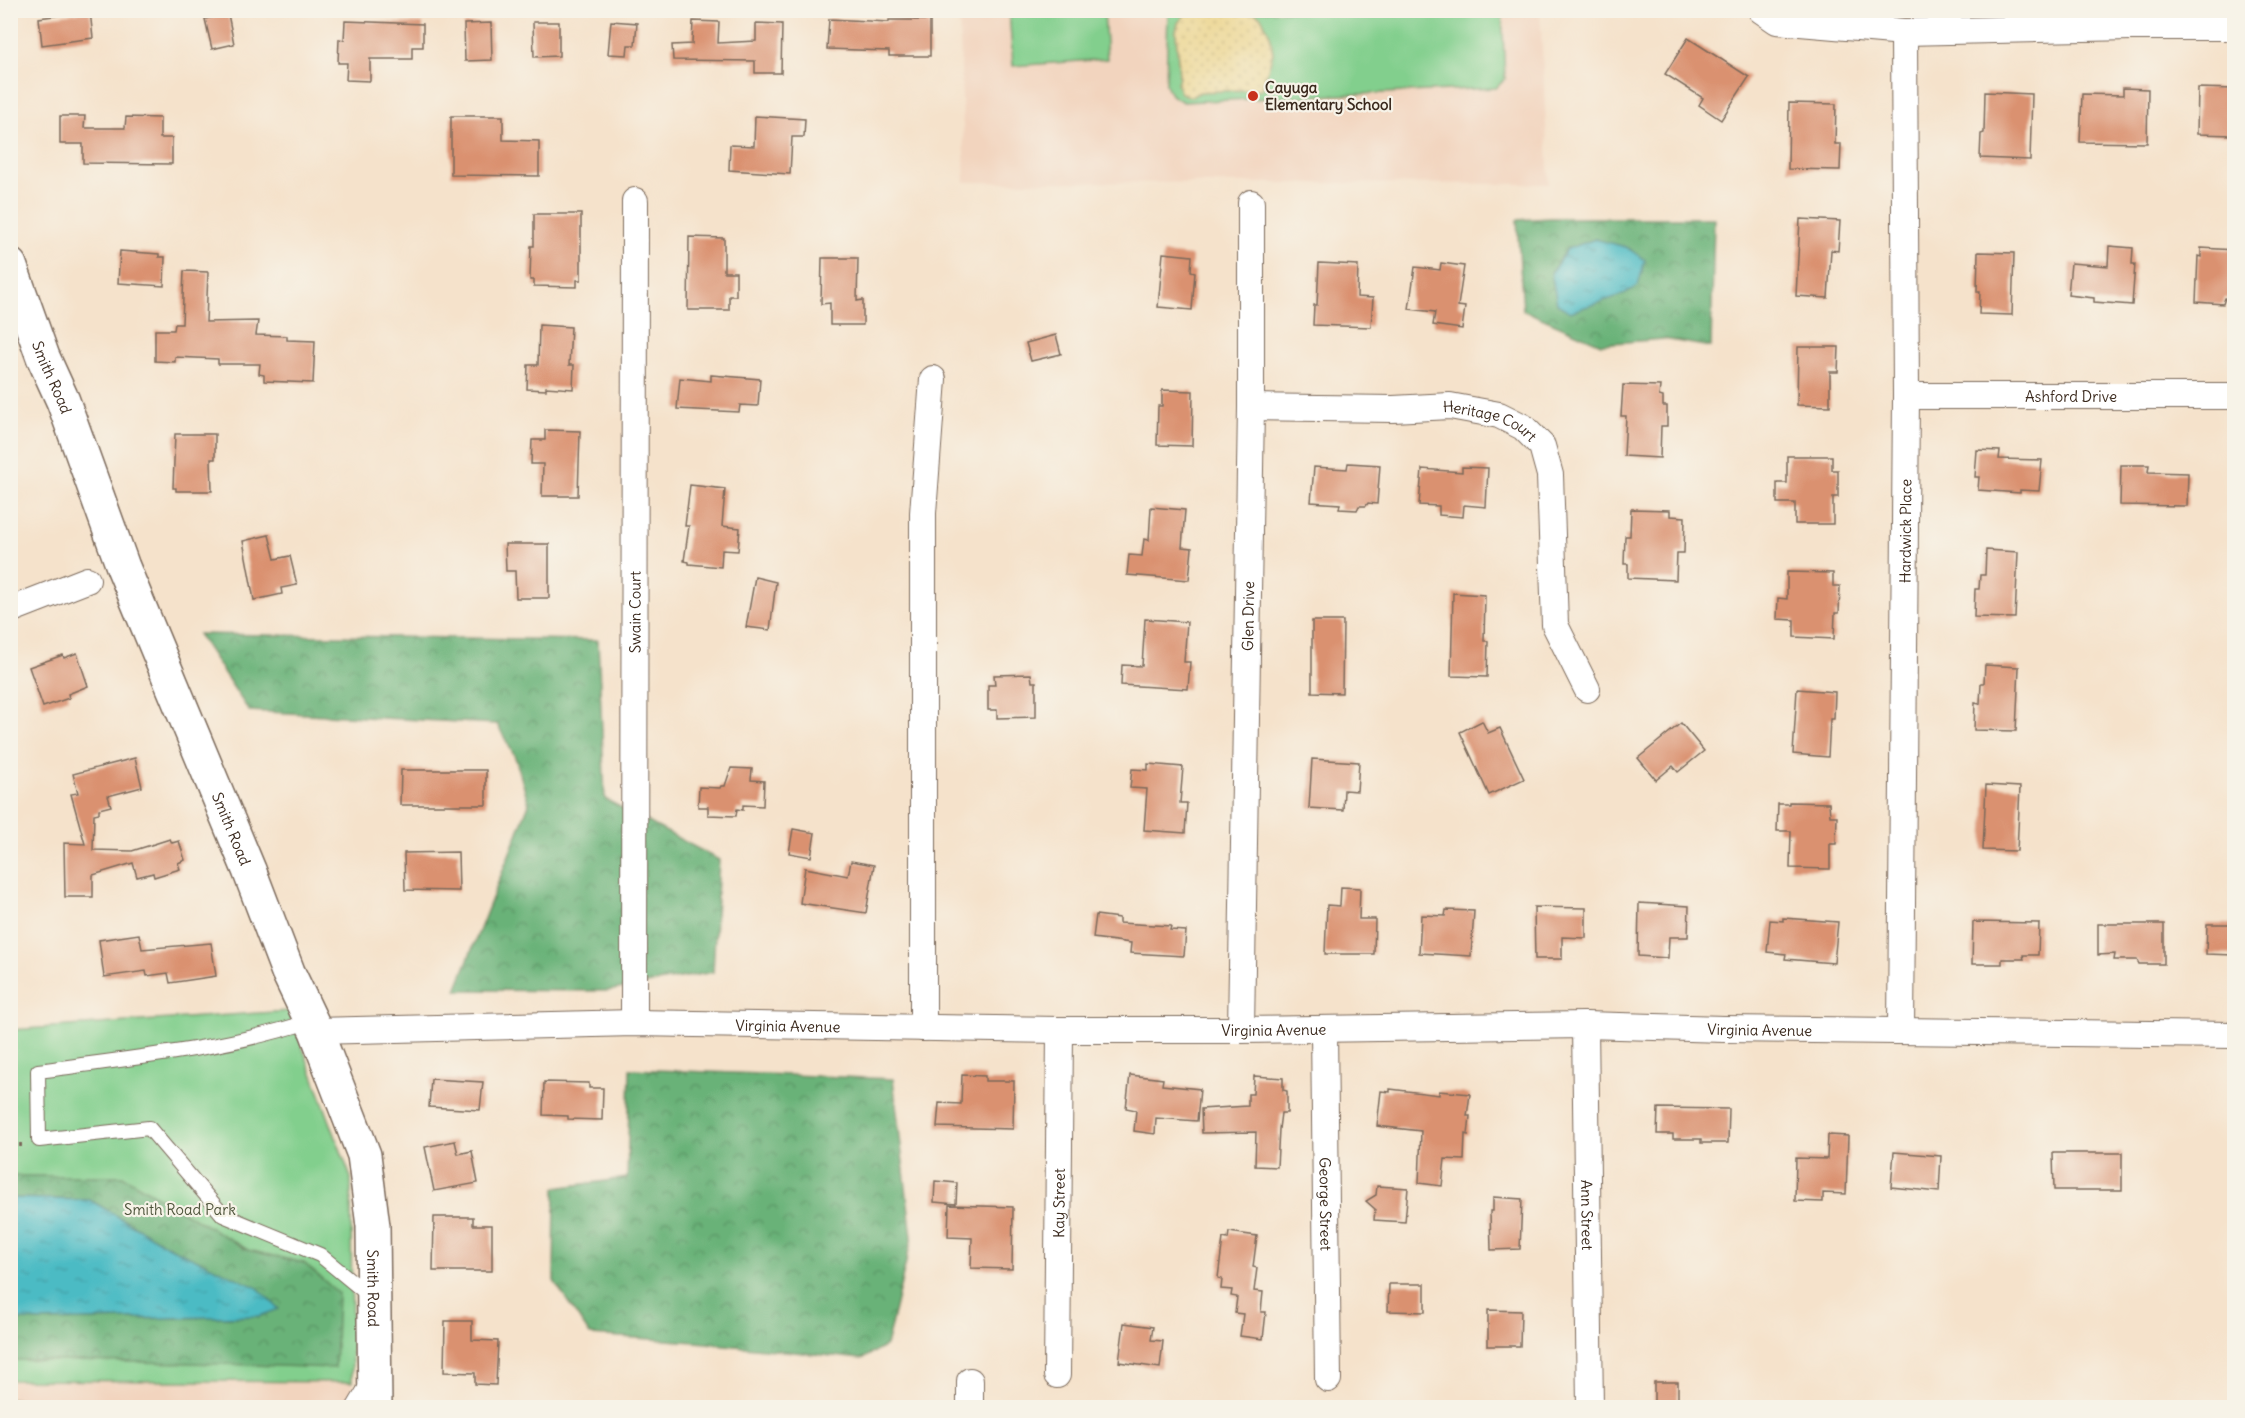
<svg xmlns="http://www.w3.org/2000/svg" width="2245" height="1418" viewBox="0 0 2245 1418" font-family="Delius,sans-serif">
<style>
.built{fill:#f2d4be}
.green{fill:#82cf8d;stroke:#5e7c56;stroke-width:1.5}
.forest{fill:url(#forest-crowns);stroke:#526e4b;stroke-width:1.5;fill-rule:evenodd}
.sand{fill:url(#sand-dots);stroke:#94825e;stroke-width:1.5}
.water{fill:url(#water-ripples);stroke:#447271;stroke-width:1.5}
.building{fill:#da9170}
.lines{fill:none;stroke-linecap:round;stroke-linejoin:round}
.service-casing{stroke:#7c6a5b;stroke-width:16}
.minor-casing{stroke:#7c6a5b;stroke-width:28}
.tertiary-casing{stroke:#7c6a5b;stroke-width:36}
.path{stroke:#7c6a5b;stroke-width:4;stroke-dasharray:4.5 4.5;stroke-linecap:butt}
.service{stroke:#fff;stroke-width:14}
.minor{stroke:#fff;stroke-width:26}
.tertiary{stroke:#fff;stroke-width:33}
.poi-dot{fill:#c8321e;stroke:#f7f3e8;stroke-width:2}
.labels{text-anchor:middle;dominant-baseline:central;stroke-width:4.5;stroke-linejoin:round;paint-order:stroke}
.poi-label{font-size:15px;font-weight:bold;fill:#3b2a1e;stroke:#f7f3e8;text-anchor:start}
.street-label{font-size:15px;fill:#3b2a1e;stroke:#f7f3e8}
.park-label{font-size:15px;fill:#4d533a;stroke:#f7f3e8}
</style>
<defs>
<pattern id="forest-crowns" width="20" height="18" patternUnits="userSpaceOnUse" patternTransform="scale(1.5)"><rect width="20" height="18" fill="#69b278"/><path d="M2 6a3 3 0 1 1 6 0M12 15a3 3 0 1 1 6 0" fill="none" stroke="#589162"/></pattern>
<pattern id="sand-dots" width="8" height="8" patternUnits="userSpaceOnUse" patternTransform="scale(1.5)"><rect width="8" height="8" fill="#eeda9e"/><path d="M2 2h.1M6 6h.1" fill="none" stroke="#cdbb88" stroke-width="1.8" stroke-linecap="round"/></pattern>
<pattern id="water-ripples" width="26" height="14" patternUnits="userSpaceOnUse" patternTransform="scale(1.5)"><rect width="26" height="14" fill="#4cbbc4"/><path d="M2 4q2-2 4 0t4 0M15 11q2-2 4 0t4 0" fill="none" stroke="#40989f"/></pattern>
</defs>
<rect width="100%" height="100%" fill="#f7f3e8"/>
<filter id="ink" filterUnits="userSpaceOnUse"><feTurbulence type="fractalNoise" baseFrequency=".0167" numOctaves="2"/><feDisplacementMap in="SourceGraphic" scale="12" xChannelSelector="R" yChannelSelector="G"/><feConvolveMatrix kernelMatrix="1 2 1 2 8 2 1 2 1" color-interpolation-filters="sRGB"/></filter>
<filter id="wash" filterUnits="userSpaceOnUse"><feTurbulence type="fractalNoise" baseFrequency=".008" numOctaves="4" result="noise"/><feDisplacementMap in="SourceGraphic" scale="24" xChannelSelector="R" yChannelSelector="G"/><feGaussianBlur stdDeviation="1.35" result="paint"/><feColorMatrix in="noise" values="0 0 0 0 0 0 0 0 0 0 0 0 0 0 0 0 0 1.4 0 .05"/><feComposite in="paint" operator="in"/></filter>
<g filter="url(#wash)">
<rect width="100%" height="100%" fill="#f5e2cb"/>
<g class="built">
<polygon points="959,11 1540,11 1549,184 965,182"/>
<polygon points="11,1378 352,1382 352,1407 11,1408"/>
</g>
<g class="green">
<polygon points="1009,11 1104,11 1107,59 1013,66"/>
<polygon points="1168,11 1502,11 1505,79 1496,88 1183,102 1171,95 1166,84"/>
<polygon points="289,1011 351,1178 352,1382 11,1380 11,1030"/>
<polygon points="11,1399 70,1407 11,1407"/>
</g>
<g class="forest">
<path d="M 1550,218 L 1714,218 L 1711,347 L 1664,339 L 1601,344 L 1523,310 L 1517,220 ZM 1595,239 L 1589,304 L 1570,312 L 1551,273 L 1567,249 Z"/>
<polygon points="198,634 598,640 605,799 719,860 713,972 607,991 456,990 529,804 515,757 497,724 249,711"/>
<polygon points="630,1069 893,1079 912,1237 886,1346 862,1359 696,1342 590,1335 554,1281 555,1188 627,1178"/>
<polygon points="11,1176 123,1176 248,1250 304,1263 338,1293 335,1368 191,1363 11,1360 10,1319 41,1321 260,1316 170,1247 90,1200 11,1198"/>
</g>
<polygon class="sand" points="1188,11 1251,11 1261,17 1270,35 1273,53 1262,89 1200,92 1191,97 1181,93 1177,85 1179,76 1176,31 1178,23"/>
<g class="water">
<polygon points="1595,239 1626,247 1645,260 1638,286 1622,295 1570,312 1557,304 1551,273 1567,249"/>
<polygon points="11,1198 90,1200 170,1247 258,1288 279,1309 260,1316 41,1321 11,1319"/>
</g>
<g id="blocks">
<g class="building">
<polygon points="90,11 93,38 42,45 39,18"/>
<polygon points="228,14 234,44 212,49 205,19"/>
<polygon points="829,19 889,22 889,20 930,20 930,56 889,56 889,51 827,49"/>
<polygon points="345,21 423,24 423,47 412,47 412,59 370,59 370,81 346,80 347,63 338,63 339,39 344,40"/>
<polygon points="611,21 637,23 635,45 628,45 627,55 608,54"/>
<polygon points="693,21 719,22 718,43 756,41 756,23 782,24 781,73 755,73 755,61 673,60 672,45 692,44"/>
<polygon points="533,22 559,22 559,56 534,57"/>
<polygon points="491,23 492,60 465,61 464,24"/>
<polygon points="1688,38 1749,77 1721,120 1699,105 1703,98 1665,74"/>
<polygon points="2123,88 2148,89 2147,143 2080,142 2082,94 2123,95"/>
<polygon points="2198,88 2235,89 2234,135 2197,134"/>
<polygon points="1985,92 2032,94 2030,160 1980,158 1981,134 1984,133"/>
<polygon points="1789,103 1836,104 1835,144 1841,144 1840,170 1788,169"/>
<polygon points="60,116 85,116 84,128 125,128 126,117 160,118 160,138 172,138 172,164 83,163 83,144 60,144"/>
<polygon points="451,116 503,116 503,140 539,141 539,176 451,175"/>
<polygon points="755,116 805,119 804,137 792,137 790,174 729,170 730,145 754,146"/>
<polygon points="534,214 581,214 581,280 577,280 577,287 534,286 534,280 530,280 531,246 534,246"/>
<polygon points="1800,219 1840,221 1838,251 1831,250 1828,298 1796,296"/>
<polygon points="689,237 724,238 724,272 736,272 736,296 729,296 729,310 688,310"/>
<polygon points="2109,246 2133,248 2132,264 2135,264 2132,305 2094,302 2094,298 2068,295 2071,263 2108,266"/>
<polygon points="2201,248 2235,250 2235,299 2225,298 2223,304 2196,302 2198,256 2201,257"/>
<polygon points="120,251 159,254 159,257 165,257 164,286 118,283"/>
<polygon points="1978,252 2014,253 2012,315 1979,314 1980,292 1977,292"/>
<polygon points="1163,253 1192,256 1191,271 1195,272 1192,310 1158,307"/>
<polygon points="822,258 858,258 857,301 863,300 863,325 830,325 830,303 821,304"/>
<polygon points="1319,263 1358,265 1357,297 1373,298 1371,327 1313,325 1314,305 1317,305"/>
<polygon points="1441,263 1464,266 1458,306 1465,307 1462,329 1433,325 1435,312 1409,309 1415,267 1440,270"/>
<polygon points="184,271 208,272 206,322 258,321 256,335 287,336 287,340 315,341 313,383 264,381 264,375 259,374 260,364 218,364 218,359 175,357 175,362 155,361 155,330 174,330 175,324 182,324"/>
<polygon points="539,325 571,327 569,365 574,365 573,389 546,387 546,390 527,389 528,365 538,365"/>
<polygon points="1056,335 1061,354 1031,361 1026,343"/>
<polygon points="1798,347 1839,347 1838,372 1830,372 1830,406 1797,405"/>
<polygon points="711,375 760,379 758,406 740,405 739,412 677,409 680,378 711,381"/>
<polygon points="1623,385 1660,386 1659,396 1663,397 1663,406 1667,406 1667,426 1661,426 1660,458 1624,456 1626,416 1621,416"/>
<polygon points="1162,390 1193,391 1192,446 1157,445 1158,406 1162,406"/>
<polygon points="545,430 580,431 578,496 542,496 543,464 531,464 532,440 545,440"/>
<polygon points="175,434 215,434 215,459 211,459 212,491 176,491 176,488 173,488"/>
<polygon points="1977,450 2000,451 1999,459 2042,460 2039,491 2020,490 2020,493 1978,490 1979,477 1975,477"/>
<polygon points="1787,456 1832,456 1832,470 1838,470 1838,497 1833,497 1833,524 1795,524 1795,503 1777,503 1777,483 1787,483"/>
<polygon points="1348,463 1380,465 1377,504 1368,503 1366,506 1359,506 1357,510 1339,509 1340,504 1311,502 1314,467 1347,469"/>
<polygon points="2121,465 2149,465 2148,472 2188,473 2187,506 2120,505"/>
<polygon points="1462,467 1488,468 1486,507 1464,505 1463,517 1439,515 1439,506 1419,505 1422,469 1462,472"/>
<polygon points="690,485 725,489 722,526 740,528 738,551 722,550 721,567 689,564 689,562 684,561 689,526 685,526"/>
<polygon points="1151,507 1185,510 1182,547 1192,548 1189,580 1127,575 1129,555 1142,556 1144,539 1149,540"/>
<polygon points="1631,509 1670,510 1670,516 1685,517 1684,553 1677,553 1676,580 1628,578 1628,564 1624,564 1625,536 1630,536"/>
<polygon points="269,535 275,559 290,556 297,585 281,588 282,594 254,600 243,541"/>
<polygon points="505,544 549,544 549,598 516,598 515,571 506,571"/>
<polygon points="1986,550 2018,552 2015,618 1974,617 1975,589 1979,589 1980,575 1985,575"/>
<polygon points="1787,572 1833,573 1833,586 1840,586 1839,613 1835,613 1834,639 1794,637 1794,620 1777,619 1778,598 1787,599"/>
<polygon points="755,577 776,582 770,630 746,627"/>
<polygon points="1453,593 1485,595 1484,641 1488,641 1487,677 1451,676"/>
<polygon points="1145,619 1187,622 1184,662 1190,662 1188,689 1121,685 1122,665 1142,666"/>
<polygon points="1312,621 1343,621 1342,693 1312,692"/>
<polygon points="77,653 88,686 68,694 69,698 43,707 29,667 63,655 64,658"/>
<polygon points="1985,665 2019,667 2016,731 1974,730 1975,703 1980,704 1981,683 1984,683"/>
<polygon points="1031,674 1032,682 1036,682 1036,717 997,718 997,710 988,710 988,685 995,685 994,675"/>
<polygon points="1797,689 1835,692 1834,719 1830,719 1828,757 1793,754"/>
<polygon points="1482,721 1488,733 1500,728 1524,779 1489,795 1460,732"/>
<polygon points="1681,723 1704,751 1678,772 1673,766 1656,780 1638,758"/>
<polygon points="135,758 142,787 108,796 111,806 99,809 99,813 94,814 93,850 132,851 170,839 172,843 179,841 185,860 178,863 180,869 154,877 153,873 137,877 133,863 93,875 93,897 65,897 64,843 85,844 71,794 78,793 73,774"/>
<polygon points="1312,759 1359,762 1357,791 1344,790 1343,810 1309,808"/>
<polygon points="1148,764 1183,767 1180,803 1187,803 1185,833 1144,830 1147,789 1130,788 1132,769 1148,770"/>
<polygon points="731,768 752,769 751,780 764,781 763,806 743,805 743,810 737,809 736,816 708,815 708,807 698,807 699,787 720,788 721,786 725,786"/>
<polygon points="401,770 486,770 486,805 400,805"/>
<polygon points="1986,785 2020,787 2017,851 1983,850"/>
<polygon points="1789,802 1829,803 1830,816 1837,816 1836,844 1830,844 1830,869 1790,868 1791,831 1777,831 1778,804 1789,804"/>
<polygon points="793,829 815,833 811,857 789,853"/>
<polygon points="458,852 459,891 405,890 404,853"/>
<polygon points="851,861 874,865 866,913 800,903 805,868 848,876"/>
<polygon points="1341,887 1360,888 1359,919 1375,919 1374,954 1325,954 1327,905 1340,906"/>
<polygon points="1639,903 1689,906 1688,937 1669,937 1668,958 1638,956"/>
<polygon points="1534,907 1586,908 1586,938 1562,937 1562,959 1535,959"/>
<polygon points="1446,910 1474,911 1471,956 1419,953 1421,915 1445,916"/>
<polygon points="1096,915 1119,918 1119,923 1171,926 1170,930 1186,931 1184,956 1130,953 1131,943 1093,938"/>
<polygon points="1783,918 1838,922 1834,963 1785,959 1786,954 1767,952 1770,920 1783,921"/>
<polygon points="1973,922 2039,923 2038,955 2023,955 2024,959 2002,959 2002,964 1972,964"/>
<polygon points="2098,924 2164,924 2164,964 2139,964 2137,960 2114,960 2115,954 2098,955"/>
<polygon points="2207,924 2235,924 2235,955 2206,954"/>
<polygon points="139,934 142,949 211,943 216,976 170,983 168,973 147,976 146,971 104,977 99,940"/>
<polygon points="962,1075 985,1076 985,1081 1014,1081 1013,1129 937,1127 939,1103 961,1104"/>
<polygon points="1130,1075 1163,1079 1162,1085 1200,1089 1197,1121 1156,1118 1155,1134 1134,1131 1136,1110 1126,1108"/>
<polygon points="1254,1076 1283,1078 1283,1090 1287,1091 1287,1113 1281,1113 1279,1129 1277,1167 1255,1166 1256,1132 1202,1133 1201,1109 1248,1106 1248,1094 1253,1094"/>
<polygon points="431,1079 483,1082 480,1110 429,1107"/>
<polygon points="544,1082 589,1083 589,1088 603,1088 602,1120 568,1119 568,1116 543,1115"/>
<polygon points="1390,1089 1439,1095 1439,1091 1470,1094 1467,1116 1470,1116 1468,1135 1465,1134 1464,1160 1445,1159 1442,1186 1419,1183 1421,1131 1377,1126 1381,1091 1390,1092"/>
<polygon points="1658,1108 1729,1109 1728,1143 1701,1143 1701,1139 1673,1139 1673,1134 1657,1134"/>
<polygon points="1828,1135 1848,1136 1846,1194 1823,1193 1823,1202 1795,1201 1796,1158 1827,1159"/>
<polygon points="455,1141 458,1154 472,1151 478,1183 434,1191 425,1147"/>
<polygon points="1894,1152 1941,1156 1939,1192 1891,1187"/>
<polygon points="2053,1153 2122,1153 2122,1190 2054,1190"/>
<polygon points="935,1181 957,1183 956,1204 934,1202"/>
<polygon points="1377,1186 1408,1188 1405,1222 1374,1220 1375,1209 1366,1201 1376,1195"/>
<polygon points="1493,1197 1522,1199 1520,1249 1491,1250 1490,1211 1493,1211"/>
<polygon points="949,1205 1013,1207 1012,1269 971,1268 972,1238 948,1237"/>
<polygon points="434,1217 473,1217 473,1225 492,1225 492,1271 433,1271"/>
<polygon points="1229,1232 1257,1236 1253,1267 1257,1268 1254,1291 1263,1292 1261,1312 1266,1312 1263,1339 1240,1336 1243,1314 1235,1313 1237,1297 1231,1296 1232,1290 1221,1289 1222,1279 1218,1278 1223,1238 1228,1239"/>
<polygon points="1389,1284 1425,1284 1425,1312 1388,1311"/>
<polygon points="1488,1310 1521,1311 1520,1346 1488,1346"/>
<polygon points="445,1321 472,1321 472,1340 498,1341 496,1385 475,1384 475,1373 444,1372"/>
<polygon points="1124,1323 1153,1327 1151,1340 1163,1341 1160,1368 1119,1362"/>
<rect x="1654" y="1382" width="24" height="25"/>
</g>
</g>
</g>
<g filter="url(#ink)">
<use href="#blocks" fill-opacity="0" stroke="#7c6a5b" stroke-width="1.5"/>
<g class="lines">
<defs>
<g id="service">
<path d="M 311,1021 C 222,1050 130,1058 38,1071 L 39,1140 L 149,1128 L 223,1215 L 320,1255 L 371,1297"/>
<polyline points="353,1408 368,1383"/>
</g>
<g id="minor">
<polyline points="1761,10 1777,21 1904,32 2132,27 2234,27"/>
<path id="s1" d="M 1906,396 L 2234,396"/>
<path id="s2" d="M 1251,407 L 1393,409 L 1450,406 L 1499,415 L 1523,427 L 1542,446 L 1550,475 L 1555,625 L 1587,689"/>
<polyline points="10,610 87,580"/>
<path id="s3" d="M 634,1023 L 635,201"/>
<path id="s4" d="M 1585,1025 L 1590,1408"/>
<polyline points="923,1028 923,513 933,379"/>
<path id="s5" d="M 1241,1030 L 1251,407 L 1251,203"/>
<path id="s6" d="M 1324,1030 L 1328,1379"/>
<path id="s7" d="M 316,1031 L 634,1023 L 1060,1030 L 1241,1030 L 1585,1025 L 1724,1029 L 2234,1035"/>
<path id="s8" d="M 1901,1031 L 1906,396 L 1904,32"/>
<path id="s9" d="M 1057,1375 L 1060,1030"/>
<polyline points="970,1381 970,1408"/>
</g>
<g id="tertiary">
<path id="s10" d="M 10,265 L 43,357 L 63,401 L 123,567 L 249,870 L 288,972 L 316,1031 L 364,1155 L 373,1226 L 375,1408"/>
</g>
</defs>
<use href="#service" class="service-casing"/>
<use href="#minor" class="minor-casing"/>
<use href="#tertiary" class="tertiary-casing"/>
<polyline class="path" points="10,1145 22,1145"/>
<use href="#service" class="service"/>
<use href="#minor" class="minor"/>
<use href="#tertiary" class="tertiary"/>
</g>
</g>
<circle class="poi-dot" cx="1253" cy="96" r="6"/>
<g class="labels">
<g class="poi-label">
<text x="1265" y="87">Cayuga<tspan x="1265" dy="17">Elementary School</tspan></text>
</g>
<g class="street-label">
<text stroke="none"><textPath href="#s10" startOffset="120">Smith Road</textPath></text>
<text stroke="none"><textPath href="#s1" startOffset="165">Ashford Drive</textPath></text>
<text stroke="none"><textPath href="#s2" startOffset="242">Heritage Court</textPath></text>
<text stroke="none"><textPath href="#s8" startOffset="500">Hardwick Place</textPath></text>
<text stroke="none"><textPath href="#s3" startOffset="411">Swain Court</textPath></text>
<text stroke="none"><textPath href="#s5" startOffset="414">Glen Drive</textPath></text>
<text stroke="none"><textPath href="#s10" startOffset="606">Smith Road</textPath></text>
<text stroke="none"><textPath href="#s7" startOffset="472">Virginia Avenue</textPath></text>
<text stroke="none"><textPath href="#s7" startOffset="1444">Virginia Avenue</textPath></text>
<text stroke="none"><textPath href="#s7" startOffset="958">Virginia Avenue</textPath></text>
<text stroke="none"><textPath href="#s9" startOffset="172">Kay Street</textPath></text>
<text stroke="none"><textPath href="#s6" startOffset="174">George Street</textPath></text>
<text stroke="none"><textPath href="#s4" startOffset="190">Ann Street</textPath></text>
<text stroke="none"><textPath href="#s10" startOffset="1092">Smith Road</textPath></text>
</g>
<g class="park-label">
<text x="180" y="1209">Smith Road Park</text>
</g>
</g>
<rect width="2245" height="1418" fill="none" stroke="#f7f3e8" stroke-width="36"/>
</svg>
